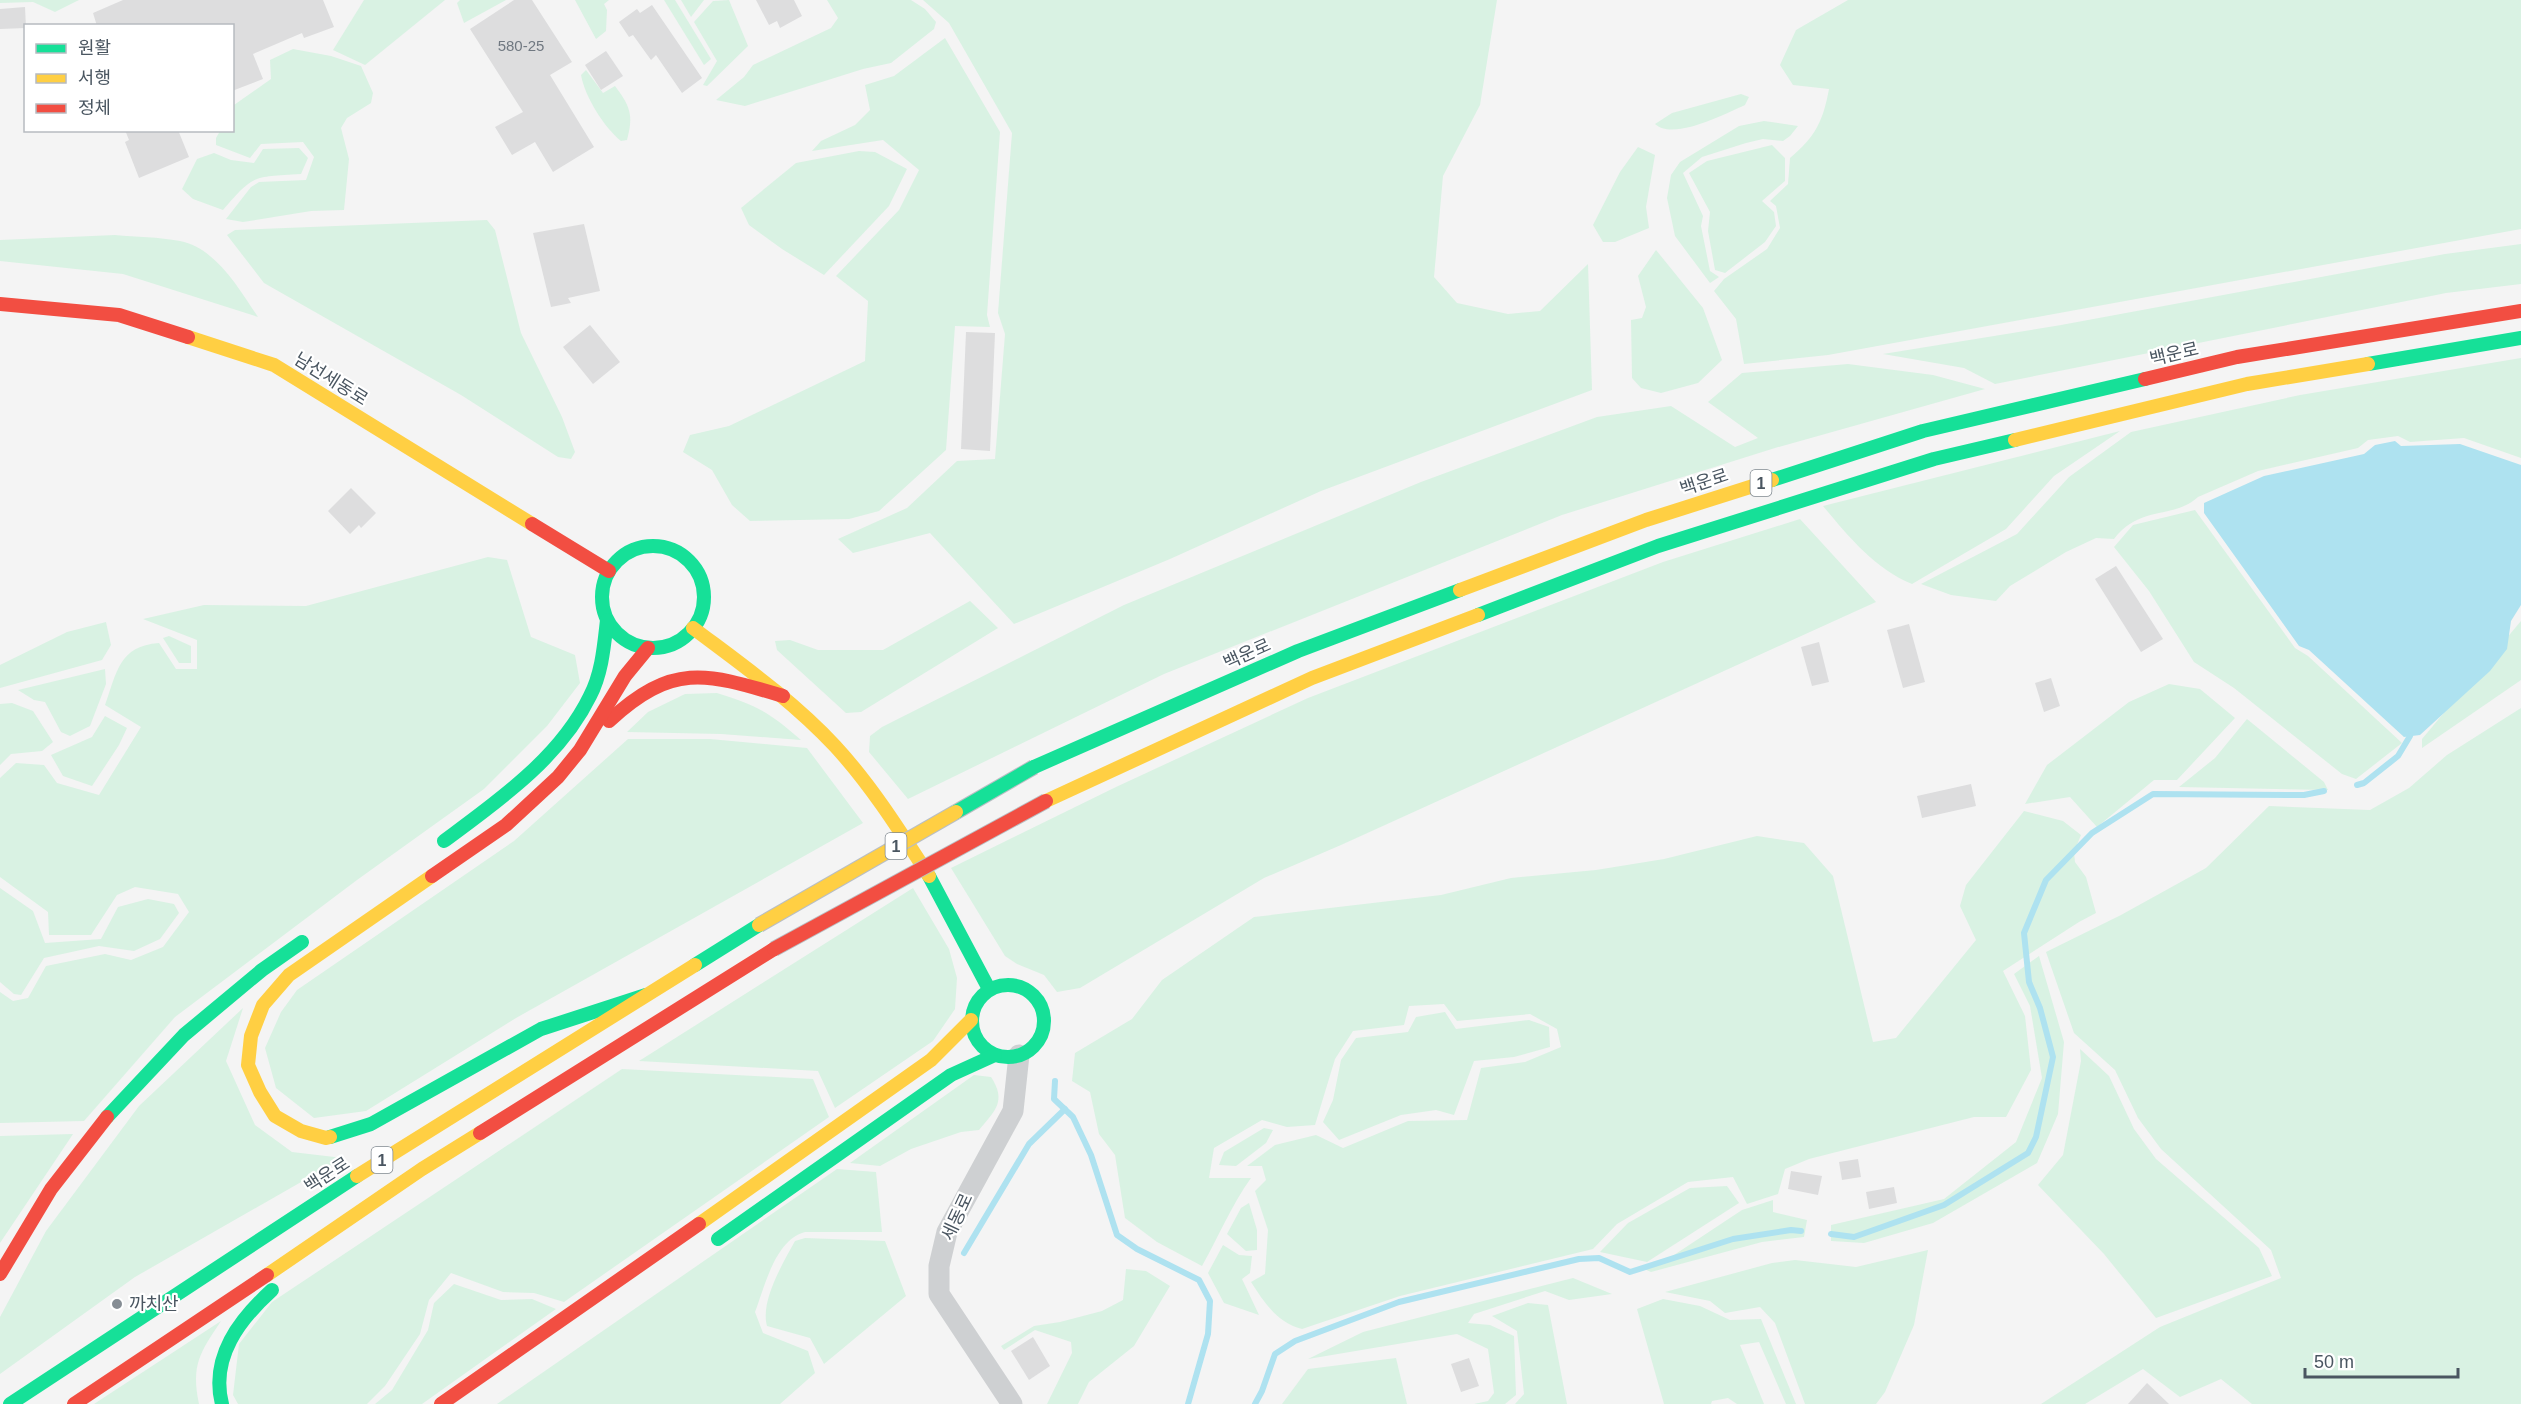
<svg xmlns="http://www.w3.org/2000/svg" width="2521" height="1404" viewBox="0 0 2521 1404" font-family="Helvetica,'Noto Sans KR',sans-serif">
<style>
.green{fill:#d9f2e3}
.water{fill:#aee2f0}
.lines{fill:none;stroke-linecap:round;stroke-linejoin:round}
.stream{stroke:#aee2f0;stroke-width:6}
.building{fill:#ddddde}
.street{stroke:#ced0d2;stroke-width:21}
.fast{stroke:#16e098;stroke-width:14}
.slow{stroke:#ffcf43;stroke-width:14}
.jam{stroke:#f24e42;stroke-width:14}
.fast-bridge-casing{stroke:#b9bec3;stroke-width:16;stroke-linecap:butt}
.slow-bridge-casing{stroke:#b9bec3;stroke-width:16;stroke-linecap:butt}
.jam-bridge-casing{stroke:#b9bec3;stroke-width:16;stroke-linecap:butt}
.fast-bridge{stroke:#16e098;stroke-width:14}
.slow-bridge{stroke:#ffcf43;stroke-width:14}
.jam-bridge{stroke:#f24e42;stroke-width:14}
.poi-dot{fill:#868d94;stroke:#fff;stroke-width:2}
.labels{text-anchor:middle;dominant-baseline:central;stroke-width:4.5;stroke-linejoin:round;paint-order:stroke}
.number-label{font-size:15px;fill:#707881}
.shield{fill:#fff;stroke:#808990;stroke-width:1.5}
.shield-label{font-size:16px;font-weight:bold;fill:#4a5661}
.street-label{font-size:18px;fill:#4a5661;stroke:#fff}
.poi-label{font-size:18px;fill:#4a5661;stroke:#fff;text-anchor:start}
</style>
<rect width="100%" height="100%" fill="#f4f4f4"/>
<g class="green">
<polygon points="0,0 79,0 55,12 33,2 0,3"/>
<polygon points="364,0 445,0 365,65 333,50"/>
<polygon points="460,0 506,0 464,23 457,3"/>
<polygon points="575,0 609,0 604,4 607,10 606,31 596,39"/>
<polygon points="664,0 675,0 711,59 704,65"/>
<polygon points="681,0 704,0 691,17"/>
<polygon points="729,0 748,46 707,86 703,85 717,61 694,22 713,1"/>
<polygon points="827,0 911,0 925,9 936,22 934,29 891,63 863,69 745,106 716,100 744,77 753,65 831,28 838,18"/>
<polygon points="923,0 1497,0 1480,105 1443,176 1434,277 1457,303 1508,314 1540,311 1588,264 1592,390 1321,491 1170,559 1014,624 930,533 853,553 838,539 907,508 957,461 995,459 1005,334 998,313 1012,133 949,23"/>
<path d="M 1848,0 L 2521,0 L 2521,229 L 1828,355 L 1744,364 L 1736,319 L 1714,291 L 1724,279 L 1767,249 L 1780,228 L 1776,206 L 1770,201 L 1788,184 L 1790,158 C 1816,136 1823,121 1829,89 L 1793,85 L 1780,65 L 1796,30 Z"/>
<polygon points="945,38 1000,132 987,315 990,327 955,326 946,450 879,511 849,519 750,521 732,505 712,470 683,452 690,435 729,426 865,361 868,301 836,276 899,210 919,170 883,140 812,151 821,141 855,125 870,110 865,85 894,76"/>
<polygon points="293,49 331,56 361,66 373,93 371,103 347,118 341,128 349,159 344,210 311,211 243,222 226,219 251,187 259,182 306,180 314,157 303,142 261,144 250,158 216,145 216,138 220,131 232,130 234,105 271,79 270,60"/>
<path d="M 586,70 L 603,93 L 615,86 C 630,106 634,115 627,140 L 621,141 C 604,127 585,97 581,75 Z"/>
<path d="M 1741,94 L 1749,97 L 1745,105 C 1725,114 1673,141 1655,124 L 1672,113 Z"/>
<polygon points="1764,121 1798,126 1790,136 1783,141 1763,139 1746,143 1702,157 1683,173 1703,216 1701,226 1710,271 1719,277 1710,283 1675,236 1667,198 1671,175 1680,162 1739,126"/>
<polygon points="1772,145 1785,158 1785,181 1762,201 1774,212 1776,226 1765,242 1725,273 1715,270 1708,231 1710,212 1689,173 1707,161"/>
<polygon points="1638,147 1655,155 1646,207 1649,228 1615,242 1603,242 1593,225 1620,172"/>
<path d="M 299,148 L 308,158 L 301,174 C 253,177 254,174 223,210 L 193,199 L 182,189 L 197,159 L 214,153 L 231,160 L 254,163 L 263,149 Z"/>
<polygon points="859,151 875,152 907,169 889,206 824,275 782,249 749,225 741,208 796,163"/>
<polygon points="487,220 495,230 521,333 562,417 575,452 571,459 558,457 461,395 264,283 227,235 235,230"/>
<path d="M 115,235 C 136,237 159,237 180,241 C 216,248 239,289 258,317 L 123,274 L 0,261 L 0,240 Z"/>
<polygon points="2521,244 2521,284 2446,293 1995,384 1964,368 1883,354 2061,325 2445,254"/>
<polygon points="1656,250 1703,308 1722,360 1698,383 1661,393 1641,388 1632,378 1631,320 1642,318 1646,307 1638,276"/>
<path d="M 2521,358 L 2521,458 L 2464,438 L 2410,442 L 2398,436 L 2368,440 L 2358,448 L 2258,471 L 2198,497 C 2173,520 2141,504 2114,539 L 2096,538 L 2066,552 L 2010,586 L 1996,601 L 1951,595 L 1921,584 L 2017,534 L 2069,477 L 2131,432 L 2300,395 Z"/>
<polygon points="1848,364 1933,375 1985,389 1775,448 1562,515 1164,674 908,799 869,752 870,736 882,727 1124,605 1421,482 1597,417 1671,406 1735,447 1758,438 1708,402 1742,373"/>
<path d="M 2120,431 L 2054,476 L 2006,529 L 1912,584 C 1875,569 1848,536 1823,506 Z"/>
<polygon points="2195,510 2295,648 2308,656 2402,743 2356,779 2342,774 2234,688 2194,662 2149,591 2114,547 2133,525"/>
<polygon points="1800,519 1876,602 1341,845 1264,878 1080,988 1057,992 1044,975 1017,964 1005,956 951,868 1116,787 1308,698 1663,562"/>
<path d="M 488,557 L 507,560 L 531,637 L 575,655 L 580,683 L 547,726 L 484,789 L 357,880 L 175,1017 L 84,1121 L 0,1123 L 0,992 L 13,1001 L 28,998 L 46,966 L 105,954 L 131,960 L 163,947 L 189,912 L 178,894 L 135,887 L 117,895 L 91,935 L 49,935 L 48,912 L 0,877 L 0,778 L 16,763 L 44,765 L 57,783 L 99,795 L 141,727 L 105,705 C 117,672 119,646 159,643 L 176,669 L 197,669 L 197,640 L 143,619 L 204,605 L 306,606 Z"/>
<polygon points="970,601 998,628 861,712 846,713 777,650 775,641 790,640 818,650 883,650"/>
<polygon points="2521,621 2521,680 2422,748 2422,739"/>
<polygon points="106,622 111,645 102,660 0,688 0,665 67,632"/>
<polygon points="169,636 191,646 191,663 179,663 163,638"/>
<polygon points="105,669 106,684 90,726 70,736 61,732 45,702 34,700 18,690"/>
<polygon points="2169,684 2200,689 2235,718 2177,780 2154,780 2097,827 2070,797 2025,804 2047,765 2129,702"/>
<path d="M 717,693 C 758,706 769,712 801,740 L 721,734 L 627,732 L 648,712 L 685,694 Z"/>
<polygon points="12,703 33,711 53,742 42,751 11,754 0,765 0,704"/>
<polygon points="2521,708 2521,1404 2252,1404 2221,1379 2180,1397 2143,1369 2085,1404 2041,1404 2160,1327 2281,1278 2271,1250 2161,1149 2138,1118 2115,1070 2074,1033 2046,952 2121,915 2206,868 2269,806 2370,810 2409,788 2447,755"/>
<polygon points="105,716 127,728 119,745 92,786 63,776 51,755 92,737"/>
<polygon points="2247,719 2324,782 2328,790 2179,787 2215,758"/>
<polygon points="628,739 710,739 807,748 863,823 516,1018 366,1111 314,1118 276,1088 265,1048 281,1012 297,990 514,841"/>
<path d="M 2024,811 L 2063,821 L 2081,835 L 2074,852 L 2075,862 L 2086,877 L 2096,913 L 2079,922 L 2003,971 L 2025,1016 L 2031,1070 L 2006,1117 L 1974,1117 L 1809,1159 L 1785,1169 L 1778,1194 L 1747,1204 L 1733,1177 L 1688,1182 L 1617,1224 L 1593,1249 L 1400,1296 L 1302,1329 C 1277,1323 1264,1302 1251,1282 L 1265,1274 L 1268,1230 L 1255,1191 L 1266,1180 L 1262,1166 L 1247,1166 L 1275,1145 L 1316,1135 L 1343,1148 L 1408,1121 L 1467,1120 L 1481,1068 L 1525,1062 L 1561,1047 L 1557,1029 L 1530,1014 L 1457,1021 L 1444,1004 L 1409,1006 L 1404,1025 L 1353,1031 L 1335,1059 L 1315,1125 L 1287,1127 L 1262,1120 L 1214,1148 L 1209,1178 L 1251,1178 C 1231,1206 1219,1236 1202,1266 L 1157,1242 L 1125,1218 L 1115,1155 L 1099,1134 L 1090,1092 L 1072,1081 L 1075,1053 L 1132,1019 L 1162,980 L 1254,917 L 1441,895 L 1511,878 L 1596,870 L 1664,859 L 1757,836 L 1804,843 L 1833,876 L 1873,1042 L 1896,1038 L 1976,940 L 1960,906 L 1966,885 Z"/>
<polygon points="0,888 33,911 45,943 101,939 118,907 148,899 174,904 179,913 160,939 134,951 99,946 44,958 21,995 14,994 0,982"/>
<polygon points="913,888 949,949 957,978 955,1009 933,1041 835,1108 818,1071 639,1061"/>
<polygon points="2039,956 2064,1042 2058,1114 2037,1163 1933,1223 1864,1243 1831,1241 1831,1225 1944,1199 2016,1142 2042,1078 2030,1006 2014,974"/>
<polygon points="243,1008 226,1061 255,1125 292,1152 343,1158 135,1277 0,1374 0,1317 46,1231 139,1106"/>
<polygon points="1445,1012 1456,1029 1529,1020 1549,1027 1550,1047 1514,1057 1474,1061 1454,1115 1436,1110 1401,1115 1339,1140 1323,1122 1333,1100 1341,1060 1356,1038 1408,1032 1416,1017"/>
<polygon points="2080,1049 2109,1076 2134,1129 2156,1159 2259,1248 2272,1276 2156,1318 2104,1254 2038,1185 2063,1155 2081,1061"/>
<polygon points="622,1069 813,1079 829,1117 564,1302 534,1293 503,1292 451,1273 429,1300 420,1334 385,1386 367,1404 238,1404 233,1395 239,1344 272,1302"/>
<path d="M 974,1075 L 991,1077 C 1007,1101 995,1111 979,1130 L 961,1132 L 911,1149 L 880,1166 L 850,1163 Z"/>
<polygon points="1264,1128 1273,1130 1266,1143 1236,1166 1219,1165 1224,1152"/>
<polygon points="73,1134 0,1243 0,1136"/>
<path d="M 837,1169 L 876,1172 L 882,1232 L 805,1232 C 775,1240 765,1286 755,1312 L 763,1333 L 808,1351 L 815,1373 L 780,1404 L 497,1404 Z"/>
<polygon points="1727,1186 1739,1203 1647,1262 1600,1252 1628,1223 1690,1188"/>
<polygon points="1773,1200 1773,1212 1807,1220 1804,1237 1762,1242 1651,1272 1644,1269 1671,1257 1742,1210"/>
<polygon points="1249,1203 1257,1230 1257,1250 1246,1251 1227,1234 1241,1208"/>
<path d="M 805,1238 L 885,1241 L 906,1296 L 824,1364 L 810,1338 L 767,1326 C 760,1301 783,1263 795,1241 Z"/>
<polygon points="1223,1245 1239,1255 1252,1256 1250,1273 1242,1279 1259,1315 1224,1303 1208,1273"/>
<polygon points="1928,1250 1914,1325 1885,1392 1876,1404 1805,1404 1775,1323 1760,1307 1725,1313 1710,1301 1665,1292 1772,1263 1795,1260 1856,1267"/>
<polygon points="1126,1269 1146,1271 1170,1286 1134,1346 1089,1382 1078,1404 1047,1404 1072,1353 1071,1342 1035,1330 1004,1350 1001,1346 1034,1326 1060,1322 1102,1311 1123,1300"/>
<polygon points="1573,1278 1612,1294 1569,1300 1545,1291 1474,1314 1468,1323 1490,1325 1514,1336 1516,1395 1505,1404 1474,1404 1488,1401 1494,1393 1488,1349 1457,1334 1308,1359 1363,1332"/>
<polygon points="454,1284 501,1300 532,1299 556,1309 422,1404 375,1404 392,1390 428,1330 434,1303"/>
<polygon points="1663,1299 1700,1306 1730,1320 1761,1319 1796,1404 1786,1404 1759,1342 1740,1345 1764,1404 1737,1404 1728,1398 1712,1401 1711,1404 1664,1404 1637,1309"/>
<polygon points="1528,1303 1548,1305 1567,1404 1515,1404 1524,1394 1517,1331 1492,1316"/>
<path d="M 221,1321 C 200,1353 191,1364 199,1404 L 94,1404 Z"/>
<polygon points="1396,1358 1407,1404 1282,1404 1308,1369"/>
</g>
<polygon class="water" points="2395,441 2401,446 2460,444 2521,465 2521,605 2511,621 2507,649 2490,671 2420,735 2404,737 2309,650 2299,646 2204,513 2204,503 2264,476 2364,454 2375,445"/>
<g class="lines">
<g class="stream">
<polyline points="2357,785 2364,783 2398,756 2410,736"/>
<polyline points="1055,1081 1054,1099 1073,1117 1091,1155 1117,1235 1137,1249 1199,1280 1210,1301 1208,1334 1188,1404"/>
<polyline points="1831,1234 1854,1237 1944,1205 2028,1153 2036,1137 2053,1057 2040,1008 2029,982 2024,933 2046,880 2092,833 2153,794 2304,795 2324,791"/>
<polyline points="964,1253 1029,1144 1065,1109"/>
<polyline points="1255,1404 1262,1391 1275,1354 1295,1341 1399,1302 1579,1259 1599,1258 1630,1272 1733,1239 1791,1230 1801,1231"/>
</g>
</g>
<g class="building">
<polygon points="123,0 323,0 334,27 304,38 302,33 253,54 263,79 232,91 232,26 97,26 93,13"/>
<polygon points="514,0 532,0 572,62 550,75 594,147 553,172 535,142 512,155 495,127 523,112 470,29"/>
<polygon points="756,0 794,0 802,16 780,28 777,21 769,25"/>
<polygon points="652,5 702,78 682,93 656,55 651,60 633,35 629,37 619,22 637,9 640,13"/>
<polygon points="25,7 26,28 0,29 0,9"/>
<polygon points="606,51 623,76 601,90 585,65"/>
<polygon points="125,130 178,130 189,157 139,178 125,142 129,140"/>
<polygon points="584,224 600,291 568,298 571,303 551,307 533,233"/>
<polygon points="590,325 620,362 593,384 563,347"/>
<polygon points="966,332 995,333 990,451 961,449"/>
<polygon points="351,488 376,513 361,528 359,525 350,534 328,511"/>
<polygon points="2116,566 2163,639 2141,652 2095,579"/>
<polygon points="1909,624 1925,682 1903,688 1887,630"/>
<polygon points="1819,642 1829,682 1812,686 1801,647"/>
<polygon points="2051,678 2060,706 2044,712 2035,683"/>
<polygon points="1971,784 1976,806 1922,818 1917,796"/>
<polygon points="1858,1159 1861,1177 1842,1180 1839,1162"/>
<polygon points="1791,1171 1822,1176 1818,1195 1788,1189"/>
<polygon points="1894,1187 1897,1203 1869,1209 1866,1192"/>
<polygon points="1033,1337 1050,1366 1029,1380 1011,1351"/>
<polygon points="1469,1358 1479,1386 1461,1392 1451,1364"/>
<polygon points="2147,1383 2169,1404 2128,1404"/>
</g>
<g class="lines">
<polyline class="street" points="1012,1404 939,1294 939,1266 947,1232 1013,1111 1019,1055"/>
<g class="fast">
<polyline points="2368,364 2521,338"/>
<polyline points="1772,480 1923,431 2145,379"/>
<circle cx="653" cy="597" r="51"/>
<polyline points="1478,615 1658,546 1934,459 2015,440"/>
<polyline points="1034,767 1298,651 1460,590"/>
<path d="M 444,841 C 498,801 560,758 590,696 C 602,673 604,646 607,620"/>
<polyline points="929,876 989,989"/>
<polyline points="695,965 759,925"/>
<circle cx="1008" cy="1021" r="36"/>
<polyline points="107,1117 184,1035 262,970 302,942"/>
<polyline points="330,1137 371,1124 541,1029 646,995"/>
<polyline points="718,1239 951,1075 995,1055"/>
<polyline points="10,1404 357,1176"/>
<path d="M 222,1404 C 210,1357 240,1319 272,1290"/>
</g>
<g class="slow">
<polyline points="188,337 274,365 532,524"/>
<polyline points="2015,440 2247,384 2368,364"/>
<polyline points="1460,590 1646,520 1772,480"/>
<path d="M 693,628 C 742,665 792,700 835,746 C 871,785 900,831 929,876"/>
<polyline points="1046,801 1312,678 1478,615"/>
<polyline points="330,1137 326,1138 301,1131 275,1116 260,1092 248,1065 251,1036 263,1005 289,975 432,876"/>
<polyline points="357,1176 695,965"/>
<polyline points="699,1224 931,1060 971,1020"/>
<polyline points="267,1275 422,1169 480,1133"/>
</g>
<g class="jam">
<polyline points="0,304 119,315 188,337"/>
<polyline points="2145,379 2237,357 2521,311"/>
<polyline points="532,524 609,571"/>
<path d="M 609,721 C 673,662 706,673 783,696"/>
<polyline points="432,876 506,825 558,777 580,750 625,676 648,648"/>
<polyline points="480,1133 774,949"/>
<polyline points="0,1274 51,1189 107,1117"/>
<polyline points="74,1404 267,1275"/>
<polyline points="441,1404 699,1224"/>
</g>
<defs>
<polyline id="fast-bridge" points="956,812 1034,767"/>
<polyline id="slow-bridge" points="759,925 956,812"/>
<polyline id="jam-bridge" points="774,949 1046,801"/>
</defs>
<use href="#fast-bridge" class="fast-bridge-casing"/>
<use href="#slow-bridge" class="slow-bridge-casing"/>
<use href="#jam-bridge" class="jam-bridge-casing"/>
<use href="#fast-bridge" class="fast-bridge"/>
<use href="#slow-bridge" class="slow-bridge"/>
<use href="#jam-bridge" class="jam-bridge"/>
</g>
<circle class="poi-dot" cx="117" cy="1304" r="6"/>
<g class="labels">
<g class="number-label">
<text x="521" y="45">580-25</text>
</g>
<g class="shield">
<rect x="1750.5" y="470" width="21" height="26" rx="4.5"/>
<rect x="885.5" y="833" width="21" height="26" rx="4.5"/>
<rect x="371.5" y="1147" width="21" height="26" rx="4.5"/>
</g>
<g class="shield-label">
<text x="1761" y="483">1</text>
<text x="896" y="846">1</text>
<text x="382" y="1160">1</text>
</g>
<g class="street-label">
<text transform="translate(2174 354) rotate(-13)">백운로</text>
<text transform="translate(331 379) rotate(32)">남선세동로</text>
<text transform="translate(1704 482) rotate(-18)">백운로</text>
<text transform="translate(1247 654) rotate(-24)">백운로</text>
<text transform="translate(327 1175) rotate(-33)">백운로</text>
<text transform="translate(957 1217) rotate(-65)">세동로</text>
</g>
<g class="poi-label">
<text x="129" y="1304">까치산</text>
</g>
</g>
<rect x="24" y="24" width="210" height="108" fill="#ffffff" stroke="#b7bbc0" stroke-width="1.5"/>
<rect x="36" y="44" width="30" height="9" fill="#16e098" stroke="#b7bbc0" stroke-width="1.5"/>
<text x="78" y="54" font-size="18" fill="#4a5661">원활</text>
<rect x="36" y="74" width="30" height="9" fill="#ffcf43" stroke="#b7bbc0" stroke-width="1.5"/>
<text x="78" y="84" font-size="18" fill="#4a5661">서행</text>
<rect x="36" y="104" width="30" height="9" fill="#f24e42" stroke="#b7bbc0" stroke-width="1.5"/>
<text x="78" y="114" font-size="18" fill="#4a5661">정체</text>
<path d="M2305 1368v9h153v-9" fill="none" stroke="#4a5661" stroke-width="3"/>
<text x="2314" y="1368" font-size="18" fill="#4a5661" stroke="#ffffff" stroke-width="4.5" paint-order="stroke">50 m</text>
</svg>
